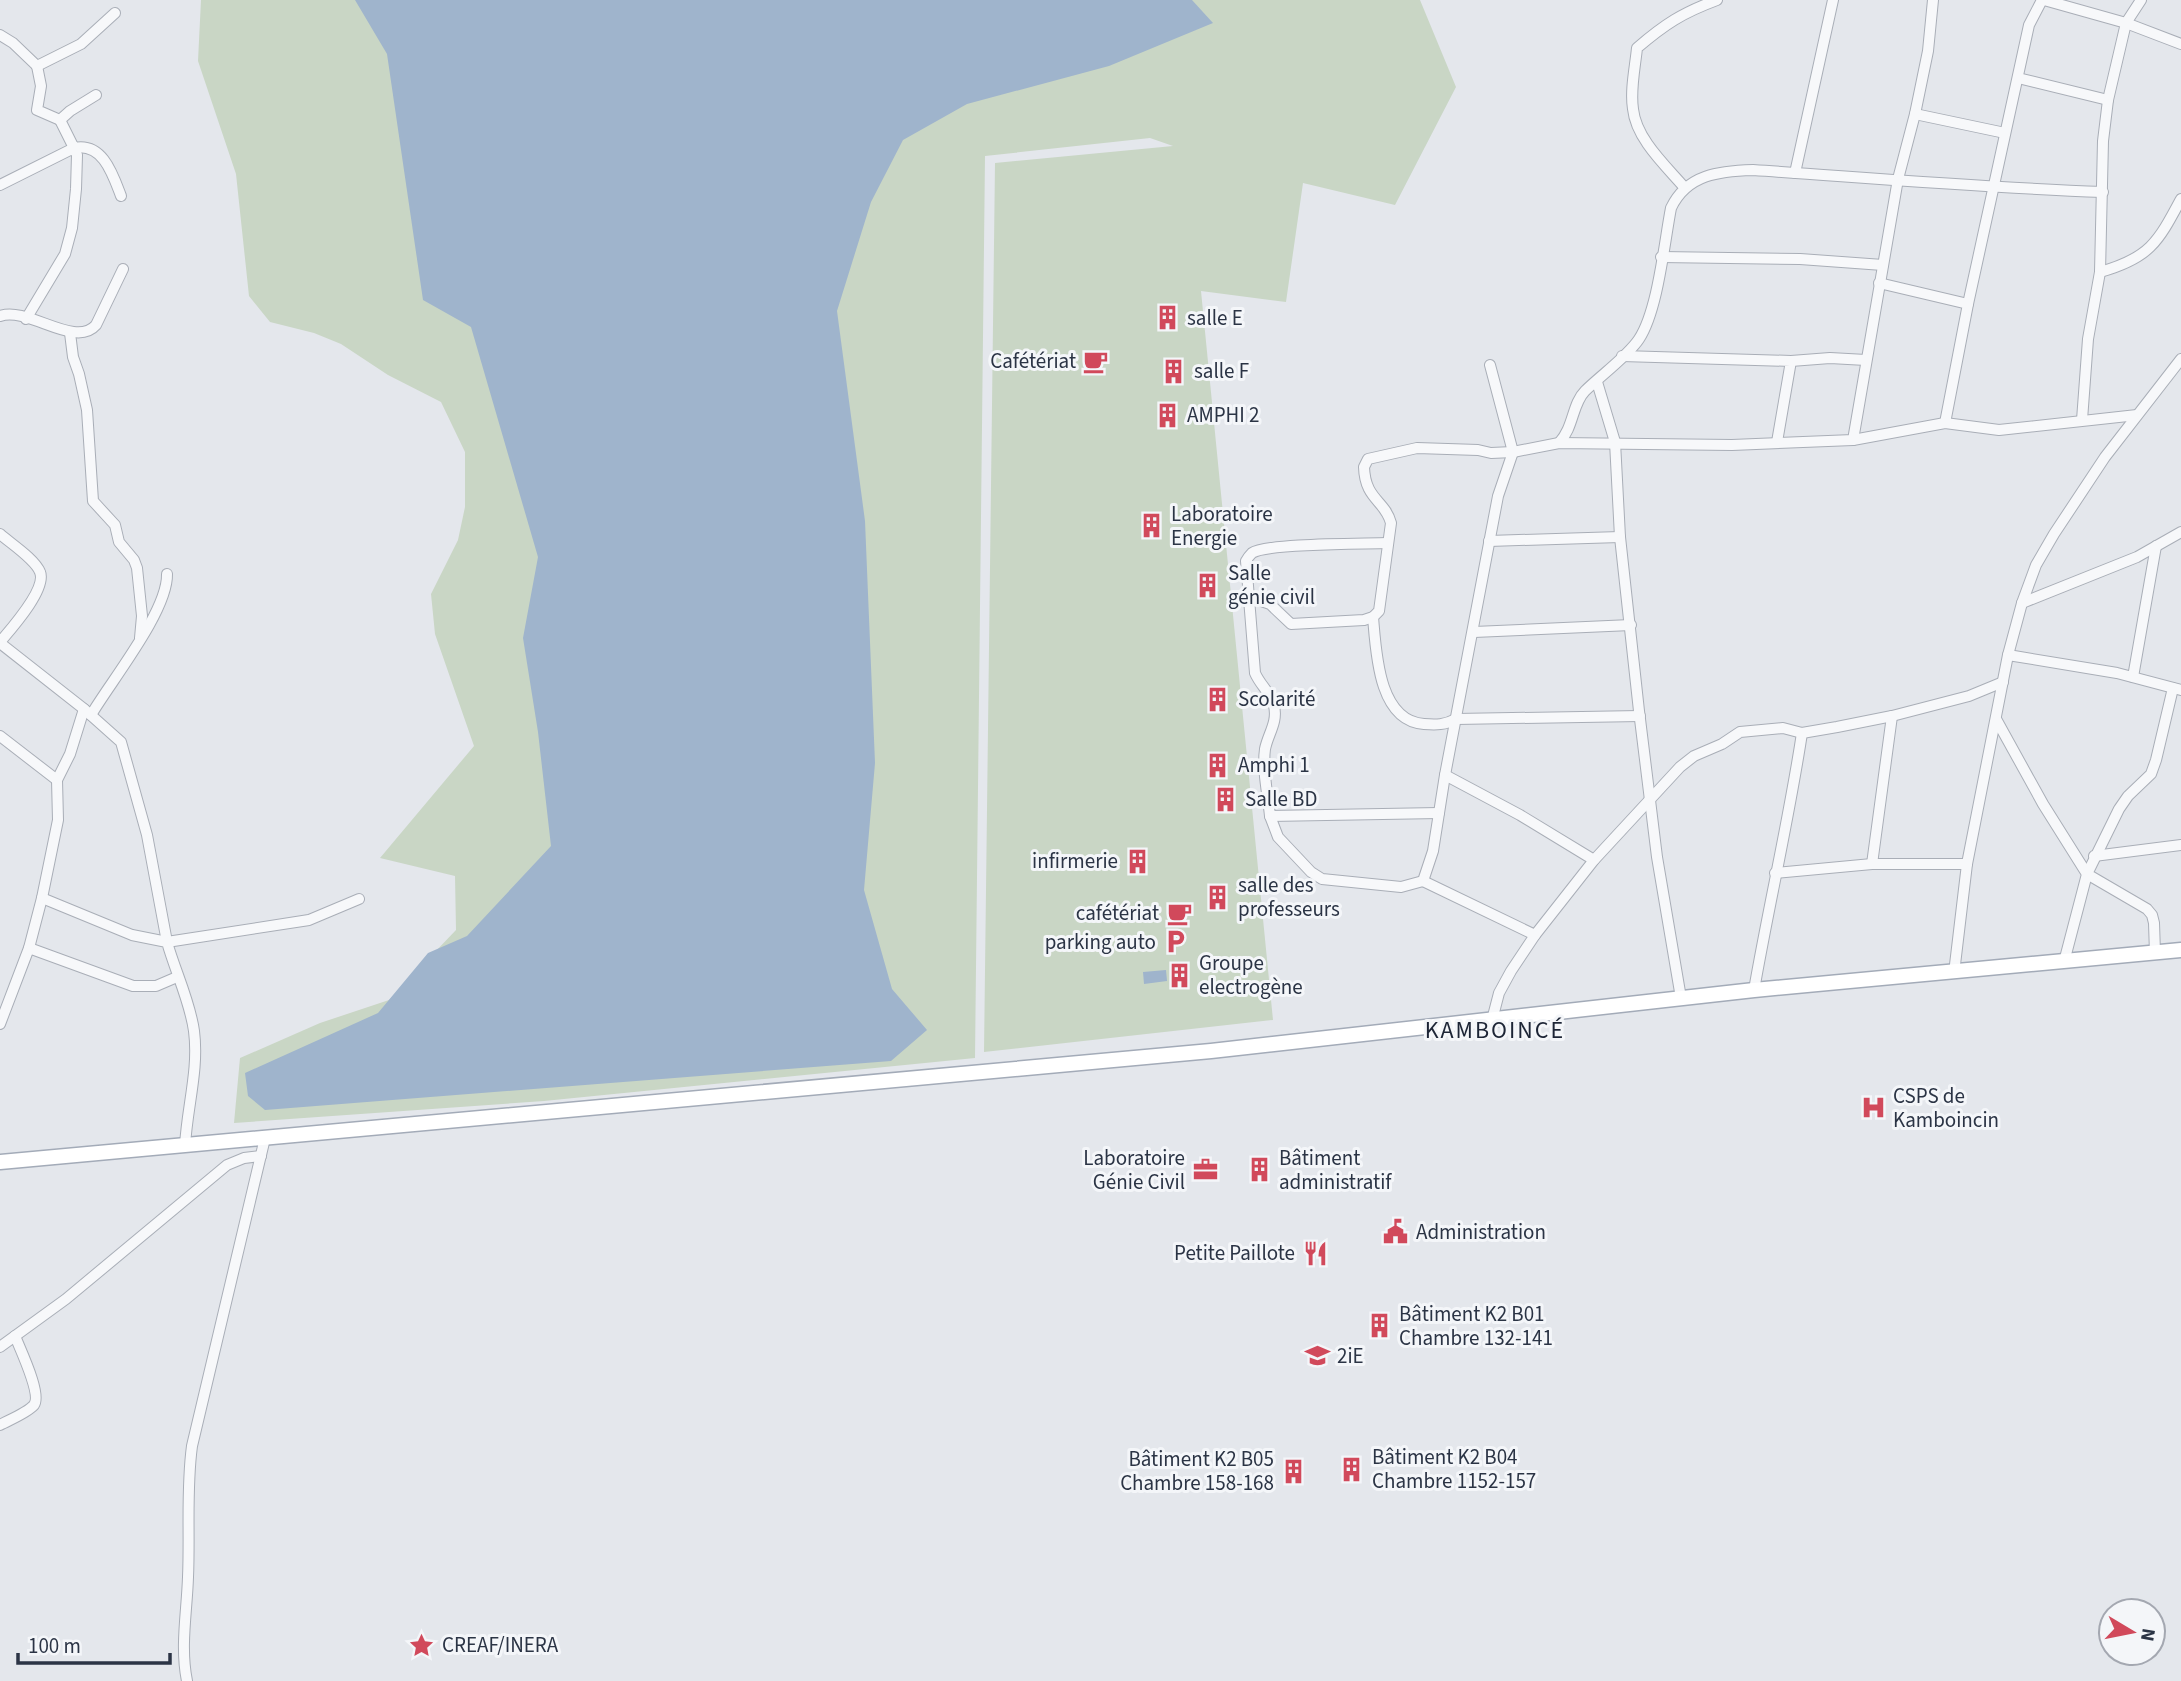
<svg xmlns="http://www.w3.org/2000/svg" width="2181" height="1681" viewBox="0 0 2181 1681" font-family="'Source Sans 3',sans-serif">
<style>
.green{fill:#c9d6c5}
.water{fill:#9fb4cc}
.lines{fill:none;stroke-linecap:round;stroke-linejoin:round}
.minor-casing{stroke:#a9aeb7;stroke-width:12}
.primary-casing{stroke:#a3abb8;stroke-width:17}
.minor{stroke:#f7f8fa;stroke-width:10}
.primary{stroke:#fff;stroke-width:14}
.labels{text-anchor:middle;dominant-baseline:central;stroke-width:6;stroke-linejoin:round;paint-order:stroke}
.poi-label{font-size:21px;fill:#2b3445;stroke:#f4f6f9;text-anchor:start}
.quarter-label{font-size:24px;letter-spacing:2px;fill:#1d2536;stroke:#f4f6f9}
</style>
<rect width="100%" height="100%" fill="#e4e7ec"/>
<polygon class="green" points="201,0 1420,0 1456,87 1395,205 1303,183 1286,302 1201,291 1273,1020 984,1052 995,163 1173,146 1150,138 985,156 975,1058 544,1101 234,1123 240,1058 320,1023 389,1000 456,930 455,876 380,858 474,746 435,634 431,594 458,540 465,507 465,452 441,402 388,375 341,344 314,333 270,322 249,296 236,174 198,61"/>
<g class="water">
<polygon points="355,0 1192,0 1213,23 1109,66 967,104 903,140 871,202 837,311 865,521 875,763 864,890 892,989 927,1030 891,1061 265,1110 248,1096 245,1073 378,1013 428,953 467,936 551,846 538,732 523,638 538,557 471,327 423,300 387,54"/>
<polygon points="1166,970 1167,981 1144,984 1143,972"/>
</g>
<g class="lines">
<defs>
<g id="minor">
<polyline points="2044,0 2126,23 2181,44"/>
<polyline points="0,35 13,43 37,66 81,44 115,13"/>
<polyline points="37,66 41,86 37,110 60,120 70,111 96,95"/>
<polyline points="2018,78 2108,100"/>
<polyline points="1915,114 2005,133"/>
<path d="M 60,120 L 74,148 C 103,142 113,175 121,196"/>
<polyline points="1795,173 1833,0"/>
<polyline points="0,185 74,148 77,155 76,189 72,228 65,254 26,319"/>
<path d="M 1684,187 C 1666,166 1636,139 1633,109 C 1630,90 1635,68 1637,48 C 1665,24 1682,13 1717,0"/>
<polyline points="1661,257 1800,259 1883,265"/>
<path d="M 2100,272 C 2150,258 2158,242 2181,199"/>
<polyline points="1879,283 1968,304 1945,423"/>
<polyline points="1968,304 2029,25 2042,0"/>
<path d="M 0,316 C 28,306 75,349 96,325 L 123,269"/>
<polyline points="70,333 73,357 79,374 87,410 93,501 115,525 119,542 134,560 137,568 142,616 140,638"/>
<polyline points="1622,356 1791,361 1777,442"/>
<polyline points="1791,361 1830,358 1866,360"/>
<polyline points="1597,382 1615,442 1620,537 1639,711 1657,857 1681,998"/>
<polyline points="2082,420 2088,339 2100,272 2103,141 2108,100 2126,23 2141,0"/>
<polyline points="1853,440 1898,179 1915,114 1928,51 1933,0"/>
<path d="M 1559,443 C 1574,427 1572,404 1585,391 C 1600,376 1628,356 1639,339 C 1658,310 1664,244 1671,208 C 1687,174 1720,171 1753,170 C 1870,178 1987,188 2103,192"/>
<path d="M 0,534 C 10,543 35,559 40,572 C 47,589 11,629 0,642"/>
<polyline points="1489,541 1620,537"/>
<path d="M 1387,543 C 1365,544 1266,543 1252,553 C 1250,555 1247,559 1246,561 L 1255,673 C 1260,685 1271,693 1274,706 C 1278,722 1268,734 1265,749 C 1262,770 1268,795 1270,816 L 1439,813"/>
<path d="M 1247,596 L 1270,604 L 1291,624 L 1364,620 L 1373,617 L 1379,611 L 1391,523 C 1385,500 1365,500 1364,467 L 1368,459 L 1417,448 L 1478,450 L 1491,453 L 1513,452 L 1559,443 L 1732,445 L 1853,440 L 1945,423 L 1999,430 L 2137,415"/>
<polyline points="2022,603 2137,557 2181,532"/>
<path d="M 1373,617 C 1376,651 1378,721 1424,724 C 1436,725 1445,725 1456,719 L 1640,716"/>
<polyline points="1474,632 1631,625"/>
<polyline points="0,643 84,709 121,742 147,835 167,942 309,920 359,899"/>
<polyline points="2008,655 2117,673 2181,690"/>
<polyline points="2133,677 2156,546"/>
<path d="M 91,715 C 111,681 168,611 167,574"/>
<polyline points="1996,719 2043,804 2087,874 2064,962"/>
<polyline points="0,736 57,780"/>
<polyline points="1445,775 1520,815 1594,860"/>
<polyline points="1270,816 1278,837 1311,872 1322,879 1401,887 1423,881 1433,851 1445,775 1498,496 1513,452 1490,365"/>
<polyline points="2094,856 2181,845"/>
<polyline points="1872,864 1892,716"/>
<polyline points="1775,873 1872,864 1967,864"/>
<polyline points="1423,881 1535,935"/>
<path d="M 42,898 L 132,935 L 167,942 C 175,971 190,1001 194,1031 C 199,1070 187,1107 185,1146"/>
<polyline points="29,948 133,986 156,986 177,977"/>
<polyline points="2155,953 2154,923 2152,915 2147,909 2087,874 2119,809 2128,796 2151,774 2156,760 2173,688"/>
<polyline points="1954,973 1967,864 2008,655 2022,603 2036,565 2054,534 2105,457 2181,359"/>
<path d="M 1754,990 C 1769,904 1789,819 1802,733"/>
<polyline points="1492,1020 1499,993 1511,971 1535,935 1594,860 1680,767 1694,756 1722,744 1740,732 1783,728 1802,733 1837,727 1892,716 1969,696 2003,682"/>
<polyline points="0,1024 29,948 42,898 58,820 57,780 70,754 84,709"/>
<polyline points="0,1347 66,1299 227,1165 244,1158 261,1156"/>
<path d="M 0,1425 C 9,1420 27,1413 34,1405 C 42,1394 20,1349 15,1336"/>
<path d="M 187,1681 C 180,1647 187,1611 188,1577 C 190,1533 186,1490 192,1446 L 265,1138"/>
</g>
<polyline id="primary" points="0,1162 1211,1051 1754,990 2181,950"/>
</defs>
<use href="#minor" class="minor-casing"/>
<use href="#primary" class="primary-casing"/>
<use href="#minor" class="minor"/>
<use href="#primary" class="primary"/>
</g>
<defs>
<symbol id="building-bare" viewBox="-9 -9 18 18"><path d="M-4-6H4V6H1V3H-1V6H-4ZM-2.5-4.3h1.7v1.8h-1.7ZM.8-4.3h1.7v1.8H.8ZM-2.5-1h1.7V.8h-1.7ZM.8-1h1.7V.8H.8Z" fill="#d1495b" stroke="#f4f6f9" stroke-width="2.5" paint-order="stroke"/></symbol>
<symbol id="cafe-bare" viewBox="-9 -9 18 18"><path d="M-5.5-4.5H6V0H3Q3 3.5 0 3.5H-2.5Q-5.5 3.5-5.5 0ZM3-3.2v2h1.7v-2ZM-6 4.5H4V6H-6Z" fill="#d1495b" stroke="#f4f6f9" stroke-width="2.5" paint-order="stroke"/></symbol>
<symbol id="parking-bare" viewBox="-9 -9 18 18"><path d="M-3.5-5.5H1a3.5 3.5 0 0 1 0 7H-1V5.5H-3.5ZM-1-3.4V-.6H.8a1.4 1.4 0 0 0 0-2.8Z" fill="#d1495b" stroke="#f4f6f9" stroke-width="2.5" paint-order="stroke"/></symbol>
<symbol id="hospital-bare" viewBox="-9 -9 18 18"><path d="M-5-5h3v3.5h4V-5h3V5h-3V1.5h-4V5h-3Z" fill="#d1495b" stroke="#f4f6f9" stroke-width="2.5" paint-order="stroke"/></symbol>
<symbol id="office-bare" viewBox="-9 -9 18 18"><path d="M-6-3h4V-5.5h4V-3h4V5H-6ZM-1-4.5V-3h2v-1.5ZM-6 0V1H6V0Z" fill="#d1495b" stroke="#f4f6f9" stroke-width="2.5" paint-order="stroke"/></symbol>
<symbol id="civic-bare" viewBox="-9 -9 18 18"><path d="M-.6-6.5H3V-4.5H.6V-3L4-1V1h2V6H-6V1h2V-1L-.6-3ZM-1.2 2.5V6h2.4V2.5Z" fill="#d1495b" stroke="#f4f6f9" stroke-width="2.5" paint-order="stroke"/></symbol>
<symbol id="restaurant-bare" viewBox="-9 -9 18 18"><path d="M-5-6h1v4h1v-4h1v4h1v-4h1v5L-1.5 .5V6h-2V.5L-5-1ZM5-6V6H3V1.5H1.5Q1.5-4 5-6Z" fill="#d1495b" stroke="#f4f6f9" stroke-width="2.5" paint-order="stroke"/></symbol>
<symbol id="university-bare" viewBox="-9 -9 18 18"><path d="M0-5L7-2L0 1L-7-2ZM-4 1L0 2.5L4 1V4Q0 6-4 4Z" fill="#d1495b" stroke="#f4f6f9" stroke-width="2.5" paint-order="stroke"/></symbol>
<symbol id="sight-bare" viewBox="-9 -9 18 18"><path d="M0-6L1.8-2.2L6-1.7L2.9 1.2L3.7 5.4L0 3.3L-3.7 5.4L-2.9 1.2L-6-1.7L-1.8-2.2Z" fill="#d1495b" stroke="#f4f6f9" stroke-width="2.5" paint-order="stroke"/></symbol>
</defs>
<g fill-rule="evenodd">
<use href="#building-bare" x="1150" y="300" width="35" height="35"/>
<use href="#cafe-bare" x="1078" y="344" width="35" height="35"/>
<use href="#building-bare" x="1156" y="354" width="35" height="35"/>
<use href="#building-bare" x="1150" y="398" width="35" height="35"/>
<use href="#building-bare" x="1134" y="508" width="35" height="35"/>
<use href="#building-bare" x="1190" y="568" width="35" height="35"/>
<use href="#building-bare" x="1200" y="682" width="35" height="35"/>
<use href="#building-bare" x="1200" y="748" width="35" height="35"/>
<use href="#building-bare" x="1208" y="782" width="35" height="35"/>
<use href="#building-bare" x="1120" y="844" width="35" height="35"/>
<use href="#building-bare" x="1200" y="880" width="35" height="35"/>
<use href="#cafe-bare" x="1162" y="896" width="35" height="35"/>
<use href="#parking-bare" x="1158" y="924" width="35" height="35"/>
<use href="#building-bare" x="1162" y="958" width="35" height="35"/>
<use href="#hospital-bare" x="1856" y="1090" width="35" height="35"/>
<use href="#office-bare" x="1188" y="1152" width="35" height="35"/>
<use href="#building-bare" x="1242" y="1152" width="35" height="35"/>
<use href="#civic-bare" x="1378" y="1214" width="35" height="35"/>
<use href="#restaurant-bare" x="1298" y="1236" width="35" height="35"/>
<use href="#building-bare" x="1362" y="1308" width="35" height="35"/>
<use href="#university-bare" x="1300" y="1338" width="35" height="35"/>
<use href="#building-bare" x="1334" y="1452" width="35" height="35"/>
<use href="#building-bare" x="1276" y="1454" width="35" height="35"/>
<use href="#sight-bare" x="404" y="1628" width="35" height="35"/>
</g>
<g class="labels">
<g class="poi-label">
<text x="1187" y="318">salle E</text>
<text x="1076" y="361" text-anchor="end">Cafétériat</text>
<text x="1194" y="371">salle F</text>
<text x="1187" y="415">AMPHI 2</text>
<text x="1171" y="514">Laboratoire<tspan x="1171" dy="24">Energie</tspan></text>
<text x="1228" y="573">Salle<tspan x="1228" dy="24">génie civil</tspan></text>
<text x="1238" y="699">Scolarité</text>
<text x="1238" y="765">Amphi 1</text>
<text x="1245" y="799">Salle BD</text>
<text x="1118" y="861" text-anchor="end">infirmerie</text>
<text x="1238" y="885">salle des<tspan x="1238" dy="24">professeurs</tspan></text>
<text x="1159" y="913" text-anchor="end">cafétériat</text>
<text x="1156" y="942" text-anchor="end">parking auto</text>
<text x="1199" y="963">Groupe<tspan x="1199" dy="24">electrogène</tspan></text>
<text x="1893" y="1096">CSPS de<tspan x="1893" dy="24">Kamboincin</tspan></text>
<text x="1185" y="1158" text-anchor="end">Laboratoire<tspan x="1185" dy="24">Génie Civil</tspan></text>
<text x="1279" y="1158">Bâtiment<tspan x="1279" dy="24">administratif</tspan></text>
<text x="1416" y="1232">Administration</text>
<text x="1295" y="1253" text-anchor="end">Petite Paillote</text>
<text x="1399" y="1314">Bâtiment K2 B01<tspan x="1399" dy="24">Chambre 132-141</tspan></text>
<text x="1337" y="1356">2iE</text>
<text x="1372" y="1457">Bâtiment K2 B04<tspan x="1372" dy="24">Chambre 1152-157</tspan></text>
<text x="1274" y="1459" text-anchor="end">Bâtiment K2 B05<tspan x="1274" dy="24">Chambre 158-168</tspan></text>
<text x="442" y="1645">CREAF/INERA</text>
</g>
<g class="quarter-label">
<text x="1495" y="1030">KAMBOINCÉ</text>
</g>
</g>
<g transform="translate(2132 1632) rotate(100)"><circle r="33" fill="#f4f6f9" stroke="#a4a8b1" stroke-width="2"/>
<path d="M0-5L12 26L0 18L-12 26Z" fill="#d1495b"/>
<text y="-10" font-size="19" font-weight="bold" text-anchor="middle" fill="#2b3445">N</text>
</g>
<path d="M18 1653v10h152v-10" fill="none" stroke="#2b3445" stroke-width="3.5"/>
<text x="28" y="1653" font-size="21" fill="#2b3445" stroke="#f4f6f9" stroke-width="5" paint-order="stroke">100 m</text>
</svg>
